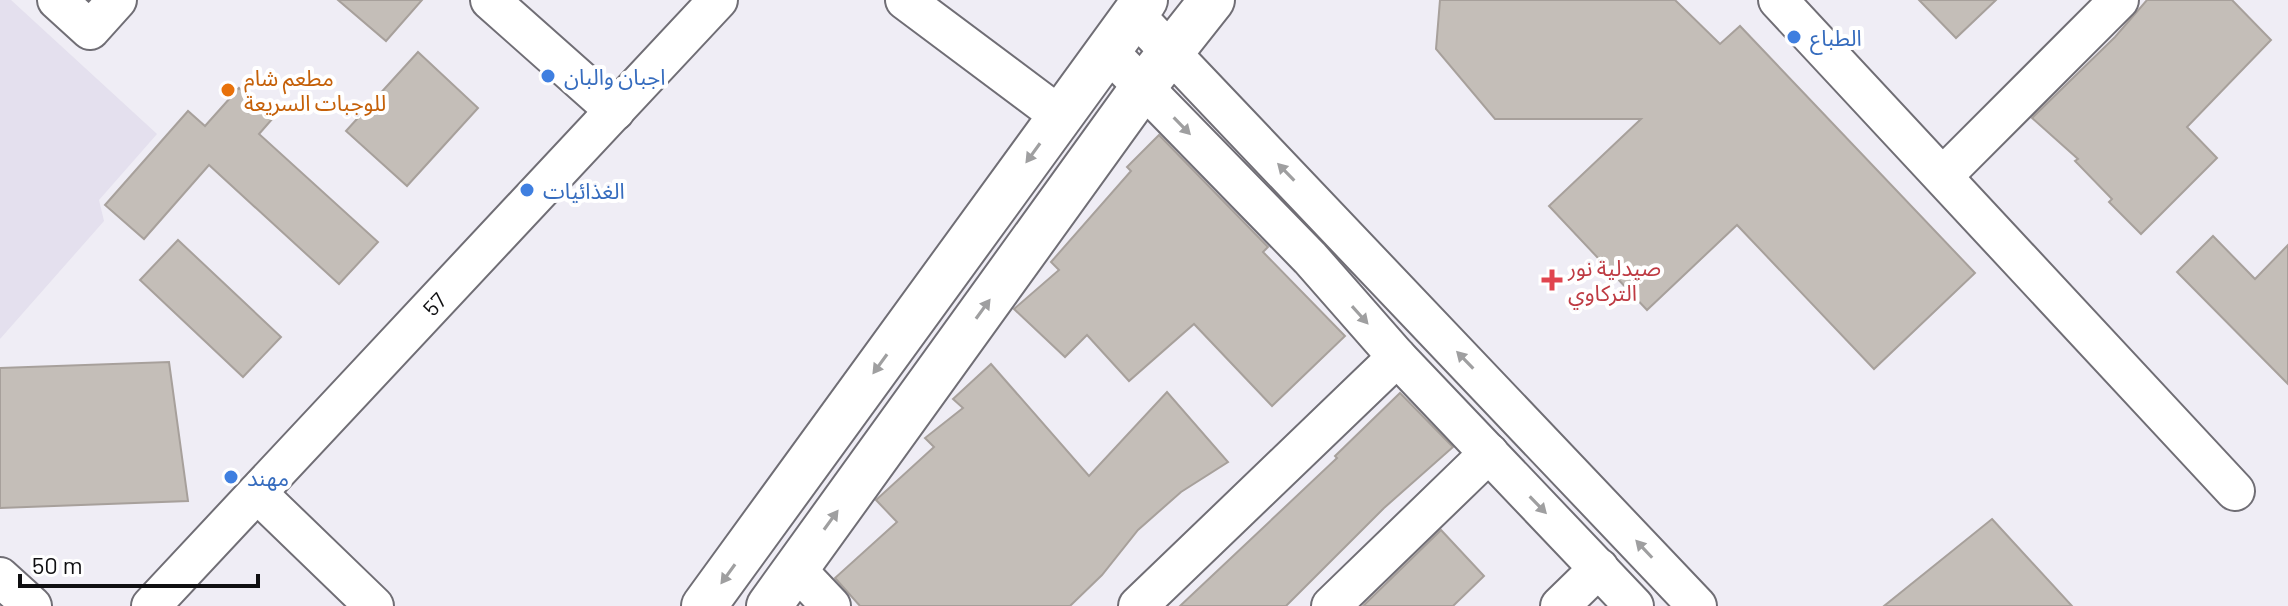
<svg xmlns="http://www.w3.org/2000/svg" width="2288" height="606" viewBox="0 0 2288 606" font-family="Barlow,'Noto Sans Arabic',sans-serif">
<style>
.built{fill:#e4e0ee}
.building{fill:#c4beb8;stroke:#a7a09b;stroke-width:2}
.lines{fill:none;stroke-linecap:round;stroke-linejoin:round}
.street-casing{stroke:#706e75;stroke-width:42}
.secondary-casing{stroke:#706e75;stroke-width:48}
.street{stroke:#fff;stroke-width:38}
.secondary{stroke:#fff;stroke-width:44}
.oneway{fill:#9f9fa0}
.shop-dot{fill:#3f7fe0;stroke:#fff;stroke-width:3}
.food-dot{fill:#e8710a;stroke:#fff;stroke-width:3}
.health-dot{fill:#e0444e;stroke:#fff;stroke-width:3}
.labels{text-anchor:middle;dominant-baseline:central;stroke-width:8;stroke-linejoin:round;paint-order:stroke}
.shop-label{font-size:22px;fill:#366cbe;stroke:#fff;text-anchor:start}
.food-label{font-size:22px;fill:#c56008;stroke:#fff;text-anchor:start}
.health-label{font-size:22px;fill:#be3a42;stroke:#fff;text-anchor:start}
.street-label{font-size:22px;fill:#0f0f11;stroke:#fff}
</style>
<rect width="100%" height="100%" fill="#efedf5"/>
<polygon class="built" points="0,0 11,0 157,134 99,200 104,221 0,339"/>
<g class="building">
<polygon points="338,0 422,0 386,41"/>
<polygon points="1440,0 1675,0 1720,44 1740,26 1975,273 1874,369 1737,225 1647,310 1549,206 1641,119 1495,119 1436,49"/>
<polygon points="1919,0 1996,0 1956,38"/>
<polygon points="2147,0 2232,0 2271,40 2187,127 2217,158 2141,234 2109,202 2112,199 2075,161 2078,159 2032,118 2115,37"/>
<polygon points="418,52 478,108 407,186 346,131"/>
<polygon points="239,88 273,118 259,134 378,242 339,284 209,165 144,239 105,205 188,111 205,126"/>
<polygon points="1159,135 1268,247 1263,252 1345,336 1272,406 1194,324 1129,381 1087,335 1065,357 1014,309 1059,270 1051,262 1131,171 1127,167"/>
<polygon points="2213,236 2255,279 2288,245 2288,384 2177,272"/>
<polygon points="178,240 281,337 243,377 140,280"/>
<polygon points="169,362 188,501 0,508 0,368"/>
<polygon points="991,364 1089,476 1167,392 1228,462 1181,492 1138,530 1102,575 1070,606 860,606 835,578 897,522 876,500 934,447 925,438 963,408 953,399"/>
<polygon points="1400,393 1453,447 1384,508 1286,606 1180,606 1337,458 1335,456"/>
<polygon points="1992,519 2072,606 1884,606"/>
<polygon points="1441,530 1484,576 1453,606 1363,606"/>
</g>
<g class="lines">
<defs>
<g id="street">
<polyline points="57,0 90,30 117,0"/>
<polyline points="490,0 615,111"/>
<polyline points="905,0 1060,116"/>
<polyline points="1778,0 2235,491"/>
<polyline points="1135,15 1697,606"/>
<polyline points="1108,51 1310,258 1397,357 1634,606"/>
<polyline points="1944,175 2119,0"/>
<polyline points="257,493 374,606"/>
<polyline points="796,569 831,606"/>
<polyline points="0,577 32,606"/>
<path id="s1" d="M 151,606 L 718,0"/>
<polyline points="1138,606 1397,357"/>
<polyline points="1331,606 1489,453"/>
<polyline points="1560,606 1599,568"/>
</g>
<g id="secondary">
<polyline points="704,606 1145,0"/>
<polyline points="769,606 1144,86 1212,0"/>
</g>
</defs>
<use href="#street" class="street-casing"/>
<use href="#secondary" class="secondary-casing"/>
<use href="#street" class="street"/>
<use href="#secondary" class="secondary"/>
</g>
<defs><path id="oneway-solid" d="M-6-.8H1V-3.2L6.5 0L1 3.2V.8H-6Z" transform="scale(2)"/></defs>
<g class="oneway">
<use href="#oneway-solid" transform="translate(1182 126) rotate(46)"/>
<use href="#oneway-solid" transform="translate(1033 153) rotate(126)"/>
<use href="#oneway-solid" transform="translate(1286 172) rotate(-134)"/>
<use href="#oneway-solid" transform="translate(983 309) rotate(-54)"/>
<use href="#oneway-solid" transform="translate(1360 315) rotate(48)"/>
<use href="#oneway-solid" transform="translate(1465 360) rotate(-134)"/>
<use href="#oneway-solid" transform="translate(880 364) rotate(126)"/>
<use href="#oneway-solid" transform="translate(1538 505) rotate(46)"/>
<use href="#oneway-solid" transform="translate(831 520) rotate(-54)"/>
<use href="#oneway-solid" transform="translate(1644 549) rotate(-133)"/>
<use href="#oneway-solid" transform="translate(728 574) rotate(126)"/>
</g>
<g class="shop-dot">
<circle cx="1794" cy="37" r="8"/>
<circle cx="548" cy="76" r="8"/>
<circle cx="527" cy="190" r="8"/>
<circle cx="231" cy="477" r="8"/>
</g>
<circle class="food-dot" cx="228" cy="90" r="8"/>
<path class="health-dot" d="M1548 268h8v8h8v8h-8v8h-8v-8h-8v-8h8z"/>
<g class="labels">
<g class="shop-label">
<text x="1810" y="37">الطباع</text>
<text x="564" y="76">اجبان والبان</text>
<text x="543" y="190">الغذائيات</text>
<text x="247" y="477">مهند</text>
</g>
<g class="food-label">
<text x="244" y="77">مطعم شام<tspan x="244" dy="25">للوجبات السريعة</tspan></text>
</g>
<g class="health-label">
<text x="1568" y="267">صيدلية نور<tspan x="1568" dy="25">التركاوي</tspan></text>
</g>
<g class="street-label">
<text stroke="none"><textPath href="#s1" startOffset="414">57</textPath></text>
</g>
</g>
<path d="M20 574v12h238v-12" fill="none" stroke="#0f0f11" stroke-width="4"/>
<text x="32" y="574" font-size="24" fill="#0f0f11" stroke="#ffffff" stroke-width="6" paint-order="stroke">50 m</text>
</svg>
